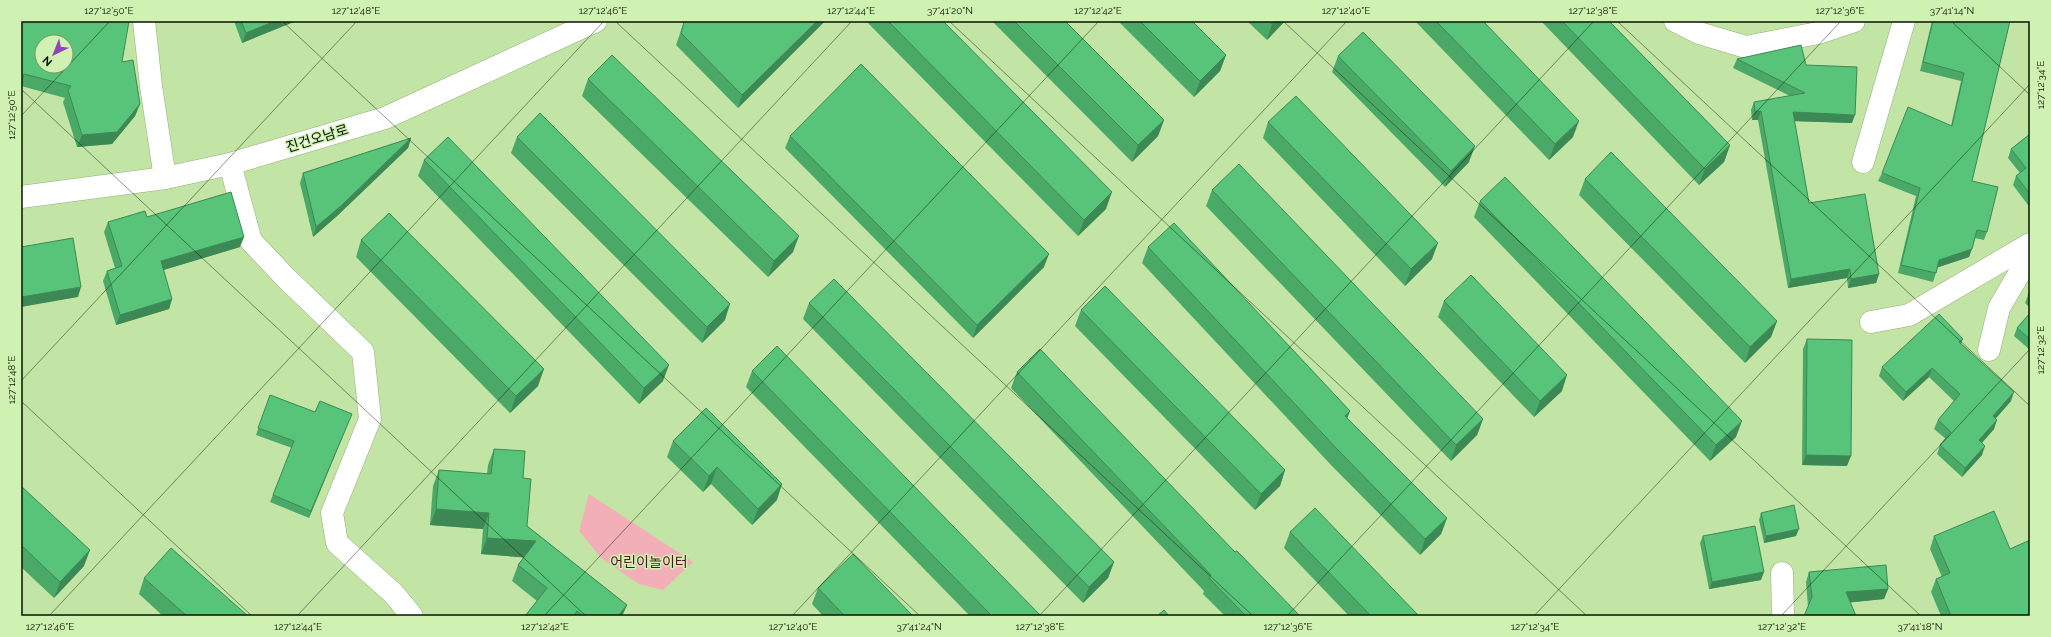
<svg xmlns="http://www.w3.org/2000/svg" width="2051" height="637" viewBox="0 0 2051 637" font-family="Raleway,'Noto Sans KR',sans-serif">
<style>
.green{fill:#f3afb7}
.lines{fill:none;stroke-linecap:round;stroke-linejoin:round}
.minor-casing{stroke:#90b174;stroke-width:23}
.major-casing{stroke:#90b174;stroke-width:23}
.minor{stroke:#fff;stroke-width:22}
.major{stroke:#fff;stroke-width:22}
.wall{fill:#4ba968}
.shaded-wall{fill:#3d8955}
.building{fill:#57c479;stroke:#3d8955;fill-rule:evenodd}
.ticks{fill:none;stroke:#081400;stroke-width:1;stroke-opacity:0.45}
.labels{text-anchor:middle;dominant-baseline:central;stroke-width:3;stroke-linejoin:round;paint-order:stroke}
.street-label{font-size:14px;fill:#081400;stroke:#cff2b2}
.park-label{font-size:14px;fill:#5c1124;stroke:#cff2b2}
.neatline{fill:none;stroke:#081400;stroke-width:1.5}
.ticks-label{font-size:10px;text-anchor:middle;fill:#081400}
</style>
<rect width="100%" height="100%" fill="#c2e5a5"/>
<polygon class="green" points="589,494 693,562 663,590 639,584 601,558 579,531"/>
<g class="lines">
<defs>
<g id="minor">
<polyline points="144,21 151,86 165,178"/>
<polyline points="1675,21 1699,33 1746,47 1818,33 1854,21"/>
<polyline points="1863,162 1904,21"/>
<polyline points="230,164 251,241 286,278 363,352 370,419 332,513 337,543 394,594 412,616"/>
<polyline points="1871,322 1909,315 2030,244"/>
<polyline points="1989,350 1999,308 2030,255"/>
<polyline points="1782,573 1783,616"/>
</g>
<polyline id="major" points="21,197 165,178 230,164 385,118 596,21"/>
</defs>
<use href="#minor" class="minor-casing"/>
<use href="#major" class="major-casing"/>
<use href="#minor" class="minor"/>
<use href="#major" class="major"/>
</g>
<g class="wall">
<polygon points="21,21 122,62 140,104 135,116 112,144 77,147 63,102 65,98 21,86"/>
<polygon points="234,21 296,21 242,43"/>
<polygon points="688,21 825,21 738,108 676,45 684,22"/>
<polygon points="866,21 943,21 1106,209 1078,236"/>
<polygon points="992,21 1065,21 1164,120 1158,136 1132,162"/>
<polygon points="1118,21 1192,21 1226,55 1220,71 1194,97"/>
<polygon points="1247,21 1285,21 1267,40"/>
<polygon points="1415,21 1483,21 1573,137 1549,160"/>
<polygon points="1541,21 1609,21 1730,145 1724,162 1699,185"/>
<polygon points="1932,21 2010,21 1972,181 1987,232 1984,240 1975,238 1969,257 1938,267 1933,282 1898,273 1916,196 1878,181 1882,173 1951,126 1961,81 1920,71"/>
<polygon points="1338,56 1469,162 1445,187 1332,72"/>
<polygon points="1737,59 1806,65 1852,123 1794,121 1809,203 1879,274 1876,283 1848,288 1847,278 1788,288 1758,120 1752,120 1751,110 1754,102 1790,96 1733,68"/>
<polygon points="588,79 793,252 768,277 582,96"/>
<polygon points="1268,122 1432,259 1405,286 1263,138"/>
<polygon points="2030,134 2030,204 2028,205 2013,185 2016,176 2020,173 2008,158 2011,149"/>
<polygon points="790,136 1044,267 973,338 785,148"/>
<polygon points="517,137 725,320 702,343 511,153"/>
<polygon points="411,138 408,148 337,216 313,237 300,183 303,173"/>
<polygon points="424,160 663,381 639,404 418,176"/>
<polygon points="1585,179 1777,321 1771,337 1745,363 1579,195"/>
<polygon points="1212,190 1483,419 1477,435 1451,461 1206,206"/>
<polygon points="1480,201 1736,437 1710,461 1474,217"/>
<polygon points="147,217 240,247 163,270 172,299 169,309 116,325 103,281 107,271 115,268 104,232 108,222"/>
<polygon points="361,240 538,386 510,413 356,257"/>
<polygon points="1148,247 1347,419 1447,518 1441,534 1420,555 1331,465 1142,263"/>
<polygon points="2030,292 2030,308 2025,303 2028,295"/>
<polygon points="1444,301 1562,391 1534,417 1438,317"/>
<polygon points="809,303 1114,562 1108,578 1083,603 803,319"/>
<polygon points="1081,310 1285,470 1280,486 1255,510 1075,326"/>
<polygon points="2030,313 2030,350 2014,336 2017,328"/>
<polygon points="1807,339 1847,466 1802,465 1803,349"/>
<polygon points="1963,339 1961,344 2011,401 1996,418 1994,429 1982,443 1982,455 1962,477 1937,454 1940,445 1946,439 1934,429 1938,420 1954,401 1929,377 1903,401 1879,376 1882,367"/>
<polygon points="752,371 1041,616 970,616 746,387"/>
<polygon points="1017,372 1235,552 1300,616 1225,616 1203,594 1204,591 1011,388"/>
<polygon points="270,395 315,412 349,421 309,518 270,502 292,448 256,435"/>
<polygon points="673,441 777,500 752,525 711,484 703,492 667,457"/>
<polygon points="494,449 523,478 527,526 627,605 622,616 525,616 537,601 512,581 518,565 524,557 481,554 483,529 430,525 433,486 439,470 487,474 488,465"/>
<polygon points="21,486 84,566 54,598 21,567"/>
<polygon points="1761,513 1796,536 1764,543 1759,520"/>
<polygon points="1290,532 1419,616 1349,616 1284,548"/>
<polygon points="1703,536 1761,580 1709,589 1700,543"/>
<polygon points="1934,536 2030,616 1941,616 1931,592 1936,579 1942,577 1930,549"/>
<polygon points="1809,572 1888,589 1884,599 1808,607 1806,582"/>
<polygon points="144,578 248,616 163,616 139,594"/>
<polygon points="818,588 913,616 823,616 812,604"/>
</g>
<g class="shaded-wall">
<polygon points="275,21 296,21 242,43 246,33"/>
<polygon points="817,21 825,21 738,108 742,95"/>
<polygon points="1275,21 1285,21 1267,40 1272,24"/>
<polygon points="1226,55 1220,71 1194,97 1200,81"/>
<polygon points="140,104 135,116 112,144 77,147 82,135"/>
<polygon points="1755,111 1761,111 1758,120 1752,120"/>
<polygon points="1793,112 1855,115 1852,123 1790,121"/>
<polygon points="1164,120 1158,136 1132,162 1138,145"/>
<polygon points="1579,121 1573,137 1549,160 1555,144"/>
<polygon points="411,138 408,148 337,216 313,237 316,227"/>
<polygon points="1730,145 1724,162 1699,185 1705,169"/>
<polygon points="1475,146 1469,162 1445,187 1451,171"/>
<polygon points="1112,192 1106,209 1078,236 1084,220"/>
<polygon points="799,236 793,252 768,277 774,261"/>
<polygon points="244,237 240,247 157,272 161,261"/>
<polygon points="1438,243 1432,259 1405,286 1411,269"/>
<polygon points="1972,249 1969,257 1936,268 1939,260"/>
<polygon points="1049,254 1044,267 973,338 977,325"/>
<polygon points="1850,269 1847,278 1788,288 1791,279"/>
<polygon points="1879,274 1876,283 1848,288 1851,279"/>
<polygon points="81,287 78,297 21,307 21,297"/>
<polygon points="172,299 169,309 116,325 120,315"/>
<polygon points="730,304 725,320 702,343 707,327"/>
<polygon points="1777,321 1771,337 1745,363 1750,347"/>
<polygon points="669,365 663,381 639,404 644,388"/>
<polygon points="1932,368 1929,377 1903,401 1906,392"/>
<polygon points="544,369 538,386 510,413 516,396"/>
<polygon points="1567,375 1562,391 1534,417 1540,401"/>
<polygon points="2014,392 2011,401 1990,425 1993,416"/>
<polygon points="1350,411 1344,427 1345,416"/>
<polygon points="352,414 349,421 309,518 311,511"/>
<polygon points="1483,419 1477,435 1451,461 1456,445"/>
<polygon points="1997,420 1994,429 1976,449 1979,440"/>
<polygon points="1742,421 1736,437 1710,461 1716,445"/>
<polygon points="1985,446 1982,455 1962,477 1965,468"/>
<polygon points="1806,455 1851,456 1847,466 1802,465"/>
<polygon points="717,467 711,484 703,492 709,476"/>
<polygon points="1285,470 1280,486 1255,510 1261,494"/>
<polygon points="782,484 777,500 752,525 758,509"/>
<polygon points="436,509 489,513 483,529 430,525"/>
<polygon points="1447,518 1441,534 1420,555 1425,539"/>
<polygon points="1799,529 1796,536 1764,543 1766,536"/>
<polygon points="487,538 536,541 530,558 481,554"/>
<polygon points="90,550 84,566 54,598 60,582"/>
<polygon points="1114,562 1108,578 1083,603 1089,587"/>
<polygon points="1764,572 1761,580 1709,589 1712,582"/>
<polygon points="1888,589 1884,599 1842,603 1846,592"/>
<polygon points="627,605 622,616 618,616"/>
</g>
<g class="building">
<path d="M 21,21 L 129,21 L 122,62 L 133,60 L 140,104 L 117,132 L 82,135 L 68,90 L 71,86 L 24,74 L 21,84 ZM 42,42 L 66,42 L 66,66 L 42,66 Z"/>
<polygon points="241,21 275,21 246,33"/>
<polygon points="688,21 817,21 742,95 681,33 684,22"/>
<polygon points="888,21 943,21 1112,192 1084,220"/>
<polygon points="1014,21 1065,21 1164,120 1138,145"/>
<polygon points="1140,21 1192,21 1226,55 1200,81"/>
<polygon points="1269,21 1275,21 1272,24"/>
<polygon points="1436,21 1483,21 1579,121 1555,144"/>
<polygon points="1562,21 1609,21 1730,145 1705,169"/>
<polygon points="1933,21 2010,21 1972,181 1998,187 1987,232 1977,230 1972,249 1939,260 1936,273 1901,265 1920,188 1882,173 1908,107 1952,126 1964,73 1923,62"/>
<polygon points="1363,32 1475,146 1451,171 1338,56"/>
<polygon points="1801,45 1806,65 1857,67 1855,115 1793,112 1809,203 1865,194 1879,274 1851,279 1850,269 1791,279 1761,111 1755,111 1754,102 1805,93 1737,59"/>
<polygon points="612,55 799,236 774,261 588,79"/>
<polygon points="861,64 1049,254 977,325 790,136"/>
<polygon points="1296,96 1438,243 1411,269 1268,122"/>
<polygon points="540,113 730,304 707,327 517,137"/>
<polygon points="2030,134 2030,194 2016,176 2026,168 2011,149"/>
<polygon points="448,137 669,365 644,388 424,160"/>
<polygon points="411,138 341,206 316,227 303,173"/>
<polygon points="1611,152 1777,321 1750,347 1585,179"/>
<polygon points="1239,164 1483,419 1456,445 1212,190"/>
<polygon points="1505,177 1742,421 1716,445 1480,201"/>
<polygon points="231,192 244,237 161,261 172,299 120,315 107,271 122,266 108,222 145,211 147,217"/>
<polygon points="389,213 544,369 516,396 361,240"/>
<polygon points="1174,223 1350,411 1345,416 1447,518 1425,539 1337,449 1148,247"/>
<polygon points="73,238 81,287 21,297 21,247"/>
<polygon points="1471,275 1567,375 1540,401 1444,301"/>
<polygon points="834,279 1114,562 1089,587 809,303"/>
<polygon points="1105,286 1285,470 1261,494 1081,310"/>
<polygon points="2030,292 2030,297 2028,295"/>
<polygon points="2030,313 2030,339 2017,328"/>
<polygon points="1939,314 1963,339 1959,342 2014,392 1993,416 1997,420 1979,440 1985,446 1965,468 1940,445 1951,432 1938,420 1960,394 1932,368 1906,392 1882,367"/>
<polygon points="1807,339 1852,340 1851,456 1806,455"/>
<polygon points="777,346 1041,616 992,616 752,371"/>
<polygon points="1040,349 1235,552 1237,551 1300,616 1246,616 1209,578 1211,575 1017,372"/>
<polygon points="270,395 315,412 320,401 352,414 311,511 273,495 294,441 258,428"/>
<polygon points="706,408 782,484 758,509 717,467 709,476 673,441"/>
<polygon points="494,449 525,451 523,478 531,479 527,526 627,605 618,616 583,616 577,611 573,616 525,616 547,588 518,565 536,541 487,538 489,513 436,509 439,470 491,474"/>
<polygon points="21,486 90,550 60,582 21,545"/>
<polygon points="1794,505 1799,529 1766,536 1761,513"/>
<polygon points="1315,508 1419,616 1371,616 1290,532"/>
<polygon points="1994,511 2010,549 2030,540 2030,616 1951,616 1936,579 1950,573 1934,536"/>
<polygon points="1755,526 1764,572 1712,582 1703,536"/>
<polygon points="171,548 248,616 187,616 144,578"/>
<polygon points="853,554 913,616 845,616 818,588"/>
<polygon points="1886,565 1888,589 1846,592 1856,616 1804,616 1812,597 1809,572"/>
<polygon points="1164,610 1169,616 1157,616"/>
</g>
<path class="ticks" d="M 282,21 L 920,616M 615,21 L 1253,616M 949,21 L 1587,616M 1283,21 L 1921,616M 1617,21 L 2030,406M 1951,21 L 2030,95M 21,89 L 586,616M 21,116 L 110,21M 21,381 L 357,21M 21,401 L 252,616M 49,616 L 604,21M 297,616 L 852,21M 544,616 L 1099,21M 792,616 L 1347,21M 1039,616 L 1594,21M 1287,616 L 1841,21M 1534,616 L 2030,84M 1781,616 L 2030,349M 2029,616 L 2030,615"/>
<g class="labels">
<g class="street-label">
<text transform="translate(317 138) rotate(-17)">진건오남로</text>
</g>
<g class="park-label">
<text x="649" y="562">어린이놀이터</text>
</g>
</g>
<rect width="2051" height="637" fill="none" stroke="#cff2b2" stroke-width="44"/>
<g transform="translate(54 54) rotate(223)"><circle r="19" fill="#cff2b2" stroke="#7f996b"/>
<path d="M0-3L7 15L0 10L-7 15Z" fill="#9046b9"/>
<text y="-6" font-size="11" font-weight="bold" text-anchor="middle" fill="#081400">N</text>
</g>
<rect x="22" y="22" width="2007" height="593" class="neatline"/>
<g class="ticks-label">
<text x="109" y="14">127°12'50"E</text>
<text x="356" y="14">127°12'48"E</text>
<text x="603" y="14">127°12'46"E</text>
<text x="851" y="14">127°12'44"E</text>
<text x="950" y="14">37°41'20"N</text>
<text x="1098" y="14">127°12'42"E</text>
<text x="1346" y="14">127°12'40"E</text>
<text x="1593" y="14">127°12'38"E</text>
<text x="1840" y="14">127°12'36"E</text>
<text x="1952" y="14">37°41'14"N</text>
<text transform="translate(2040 85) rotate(-90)" y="4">127°12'34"E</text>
<text transform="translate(11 115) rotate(-90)" y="4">127°12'50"E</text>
<text transform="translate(2040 350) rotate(-90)" y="4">127°12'32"E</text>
<text transform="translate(11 380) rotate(-90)" y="4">127°12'48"E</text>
<text x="50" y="630">127°12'46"E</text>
<text x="298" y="630">127°12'44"E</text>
<text x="545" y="630">127°12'42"E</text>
<text x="793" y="630">127°12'40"E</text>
<text x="919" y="630">37°41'24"N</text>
<text x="1040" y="630">127°12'38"E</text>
<text x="1288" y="630">127°12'36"E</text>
<text x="1535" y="630">127°12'34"E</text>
<text x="1782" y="630">127°12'32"E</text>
<text x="1920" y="630">37°41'18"N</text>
</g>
</svg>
